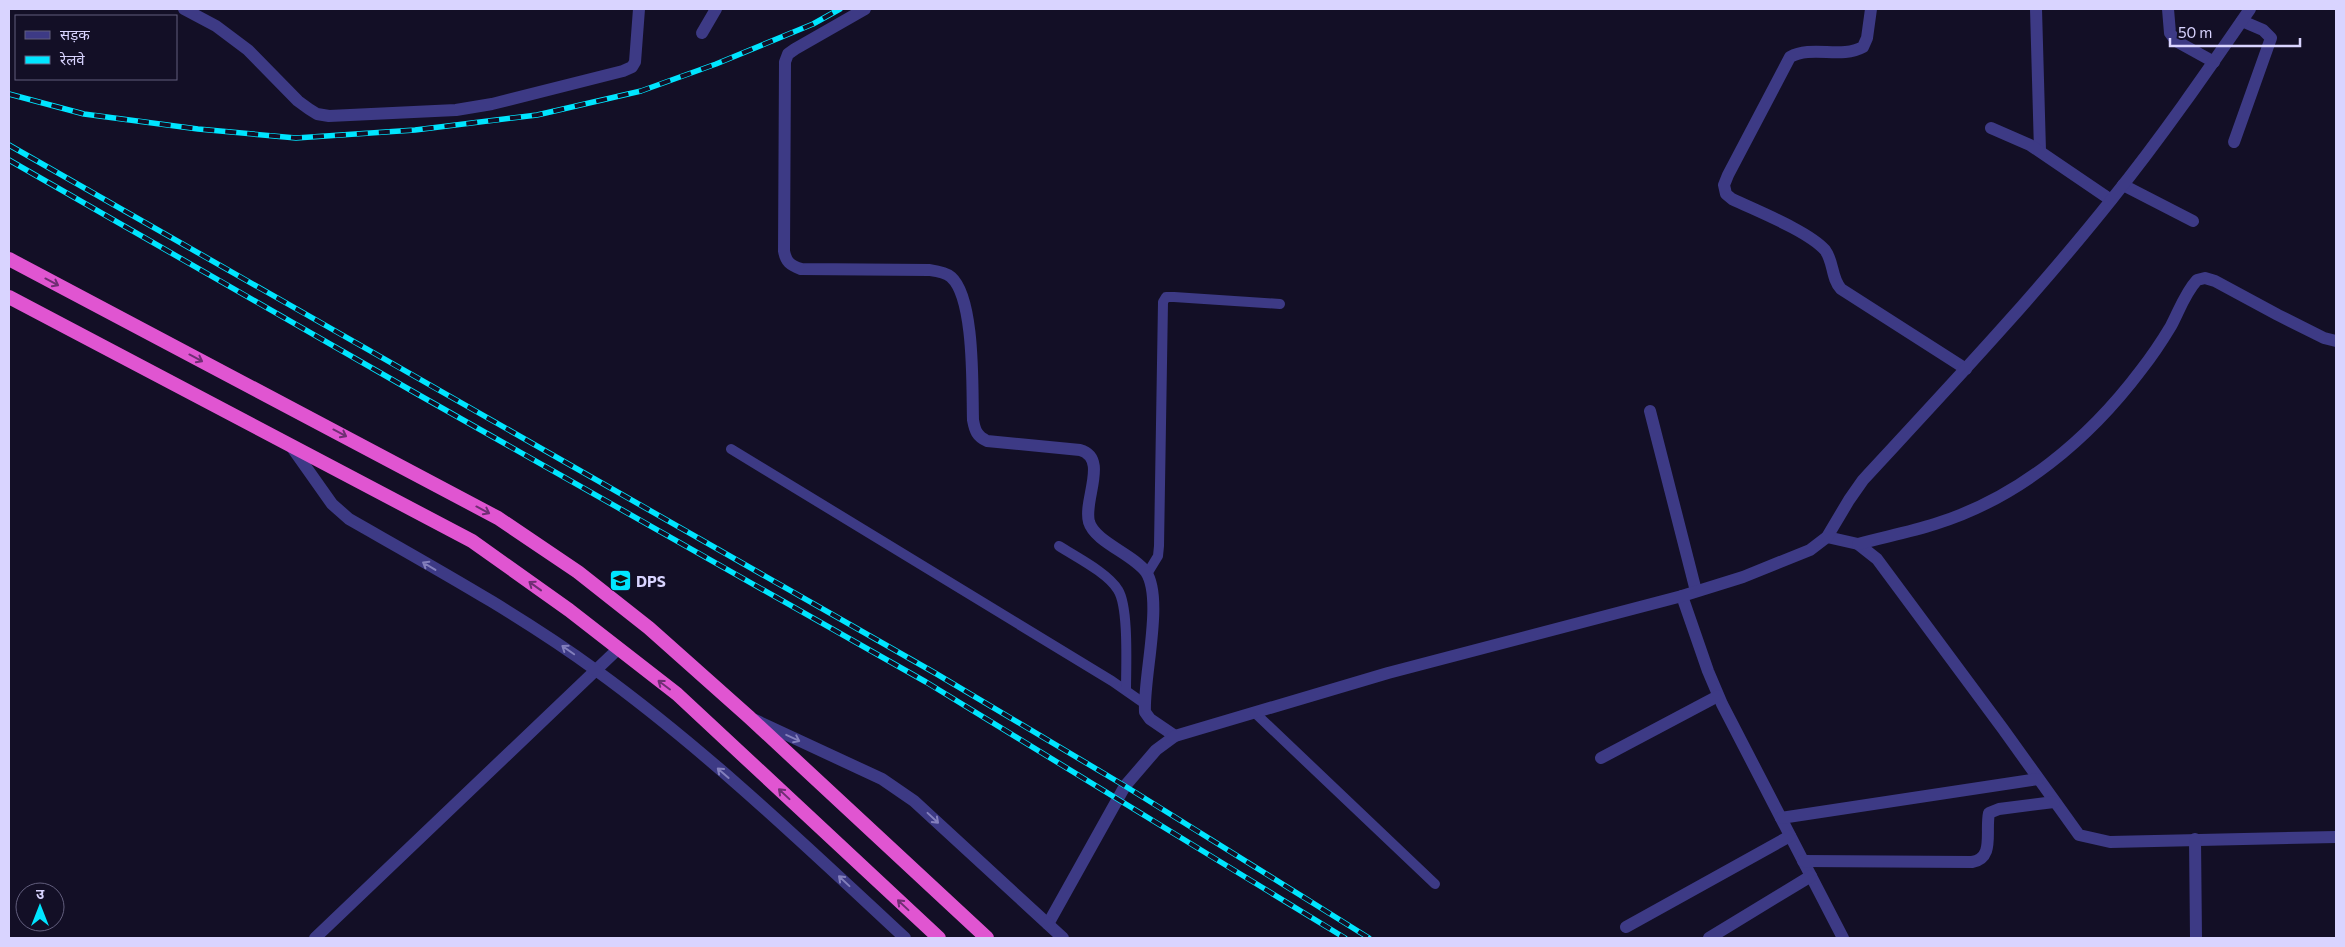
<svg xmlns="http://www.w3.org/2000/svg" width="2345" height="947" viewBox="0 0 2345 947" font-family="Commissioner,'Noto Sans Devanagari',sans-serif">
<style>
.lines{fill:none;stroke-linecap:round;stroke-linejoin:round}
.service{stroke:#3d3a85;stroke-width:10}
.minor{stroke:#3d3a85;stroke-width:12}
.tertiary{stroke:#3d3a85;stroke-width:12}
.trunk{stroke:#e055d1;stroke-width:14}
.rail-casing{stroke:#00e5ff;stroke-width:5.5}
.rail{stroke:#130f26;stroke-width:4;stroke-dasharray:11;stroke-linecap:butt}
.oneway{stroke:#6f2e73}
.oneway2{stroke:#837fbc}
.labels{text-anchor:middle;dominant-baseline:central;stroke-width:4.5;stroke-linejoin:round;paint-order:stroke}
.poi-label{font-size:15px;font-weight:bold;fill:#d9d4ff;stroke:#130f26;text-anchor:start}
</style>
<rect width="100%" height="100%" fill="#130f26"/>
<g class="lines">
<g class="service">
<polyline points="731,449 1112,681 1145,704"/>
<path d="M 1059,546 C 1076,557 1108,573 1118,590 C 1129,607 1126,668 1126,690"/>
<polyline points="1147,574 1158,556 1159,546 1163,302 1166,297 1174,297 1280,304"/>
<polyline points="1254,712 1435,884"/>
</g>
<g class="minor">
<polyline points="184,9 216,26 248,50 298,101 309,109 317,114 329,116 456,110 492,104 623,71 632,67 635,62 639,9"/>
<path d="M 865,9 L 795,49 L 788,54 L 785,62 L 784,251 C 786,262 790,265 801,269 L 929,270 C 936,271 945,272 951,277 C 975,298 972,388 973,420 C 975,431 977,436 987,441 L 1080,450 C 1109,458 1083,500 1089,522 C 1095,542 1133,554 1146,572 C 1164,599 1143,678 1145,712 L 1150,719 L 1175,736"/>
<path d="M 1871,9 L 1867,38 L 1863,47 C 1841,59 1812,45 1790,57 L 1728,175 L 1724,185 L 1726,194 L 1732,199 C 1757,211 1808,231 1825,250 C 1834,262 1831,278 1841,289 L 1966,369"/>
<polyline points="2036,9 2040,151"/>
<polyline points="2168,9 2170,33 2176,41 2214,62"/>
<polyline points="702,33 716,9"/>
<polyline points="1991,128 2030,145 2111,200"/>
<polyline points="2234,142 2271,38 2263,30 2242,21"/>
<polyline points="2123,185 2193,221"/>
<polyline points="1650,411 1696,591"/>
<polyline points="1827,537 1858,544 1877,559 2003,729 2079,835 2110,842 2336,837"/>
<path d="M 1858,544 C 1884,537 1910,532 1935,524 C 2019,498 2089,439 2141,370 C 2152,356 2162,341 2171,326 C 2179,311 2185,293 2197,280 L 2205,278 L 2215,281 L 2278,315 L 2324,338 L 2336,341"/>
<polyline points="1682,596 1708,671 1722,704 1843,938"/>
<polyline points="1601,758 1718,696"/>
<polyline points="1781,818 2038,779"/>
<polyline points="2195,839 2196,938"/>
<path d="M 1803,861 L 1972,862 C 1995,858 1985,832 1989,813 L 1999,809 L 2054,802"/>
<path d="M 1048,924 L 1125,786 L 1156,750 L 1175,736 L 1388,673 L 1682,596 L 1743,577 L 1810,550 L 1827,537 L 1849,500 L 1863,480 C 1948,388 2034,297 2112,199 C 2161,138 2206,73 2250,9"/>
<polyline points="1626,927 1790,836"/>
<polyline points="315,938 618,649"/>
<polyline points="1709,938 1811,876"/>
</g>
<g class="tertiary">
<path d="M 291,446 L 332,504 L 349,519 C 433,567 519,614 597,671 C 707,751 806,846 905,938"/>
<polyline points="755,720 882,779 914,801 1063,938"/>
</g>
<g class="trunk">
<polyline points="9,259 498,518 578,572 649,628 749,717 987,938"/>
<polyline points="9,297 472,541 569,610 677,694 939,938"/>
</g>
<defs>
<g id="rail">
<polyline points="9,94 84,114 198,129 296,138 415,130 537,115 641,91 716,64 813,24 840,9"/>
<polyline points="9,145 935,673 1125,786 1369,938"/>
<polyline points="9,160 419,395 926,682 1345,938"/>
</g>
</defs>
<use href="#rail" class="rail-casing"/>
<use href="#rail" class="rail"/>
</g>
<defs><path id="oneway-shaft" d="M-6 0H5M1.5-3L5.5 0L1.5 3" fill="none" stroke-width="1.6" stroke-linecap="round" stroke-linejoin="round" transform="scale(1.25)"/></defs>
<g class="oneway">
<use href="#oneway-shaft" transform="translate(52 282) rotate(28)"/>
<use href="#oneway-shaft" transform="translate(196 358) rotate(28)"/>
<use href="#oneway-shaft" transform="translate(340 433) rotate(28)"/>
<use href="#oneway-shaft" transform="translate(483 510) rotate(28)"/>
<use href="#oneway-shaft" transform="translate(535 586) rotate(-144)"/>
<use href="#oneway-shaft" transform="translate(664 685) rotate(-143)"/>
<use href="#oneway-shaft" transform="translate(784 794) rotate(-137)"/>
<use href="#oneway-shaft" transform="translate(903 905) rotate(-137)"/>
</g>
<g class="oneway2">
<use href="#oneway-shaft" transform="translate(429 566) rotate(-149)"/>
<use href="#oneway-shaft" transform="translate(568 650) rotate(-145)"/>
<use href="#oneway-shaft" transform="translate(793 738) rotate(25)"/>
<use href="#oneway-shaft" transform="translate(723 773) rotate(-139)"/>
<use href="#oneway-shaft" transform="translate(933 818) rotate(43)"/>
<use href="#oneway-shaft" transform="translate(844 881) rotate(-137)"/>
</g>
<defs>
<symbol id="school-square" viewBox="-11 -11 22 22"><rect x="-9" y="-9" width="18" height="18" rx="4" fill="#00e5ff" stroke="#130f26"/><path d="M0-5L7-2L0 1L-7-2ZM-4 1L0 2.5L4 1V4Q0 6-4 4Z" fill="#111"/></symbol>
</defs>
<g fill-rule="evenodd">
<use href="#school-square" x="608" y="568" width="25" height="25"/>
</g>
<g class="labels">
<g class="poi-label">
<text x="636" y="581">DPS</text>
</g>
</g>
<rect width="2345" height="947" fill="none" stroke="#d9d4ff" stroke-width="20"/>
<rect x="15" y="15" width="162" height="65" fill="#130f26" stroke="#625e7d"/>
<rect x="25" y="31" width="25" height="8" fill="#3d3a85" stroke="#625e7d"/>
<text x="60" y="40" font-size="15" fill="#d9d4ff">सड़क</text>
<rect x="25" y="56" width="25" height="8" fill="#00e5ff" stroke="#625e7d"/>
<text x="60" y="65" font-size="15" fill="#d9d4ff">रेलवे</text>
<g transform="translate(40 907)"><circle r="24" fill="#130f26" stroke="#625e7d"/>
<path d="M0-4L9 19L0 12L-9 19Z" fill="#00e5ff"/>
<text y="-8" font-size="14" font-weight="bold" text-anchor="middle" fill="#d9d4ff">उ</text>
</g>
<path d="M2170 38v8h130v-8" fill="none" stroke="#d9d4ff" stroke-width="2.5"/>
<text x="2178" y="38" font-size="15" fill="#d9d4ff" stroke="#130f26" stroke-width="4" paint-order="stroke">50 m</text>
</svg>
